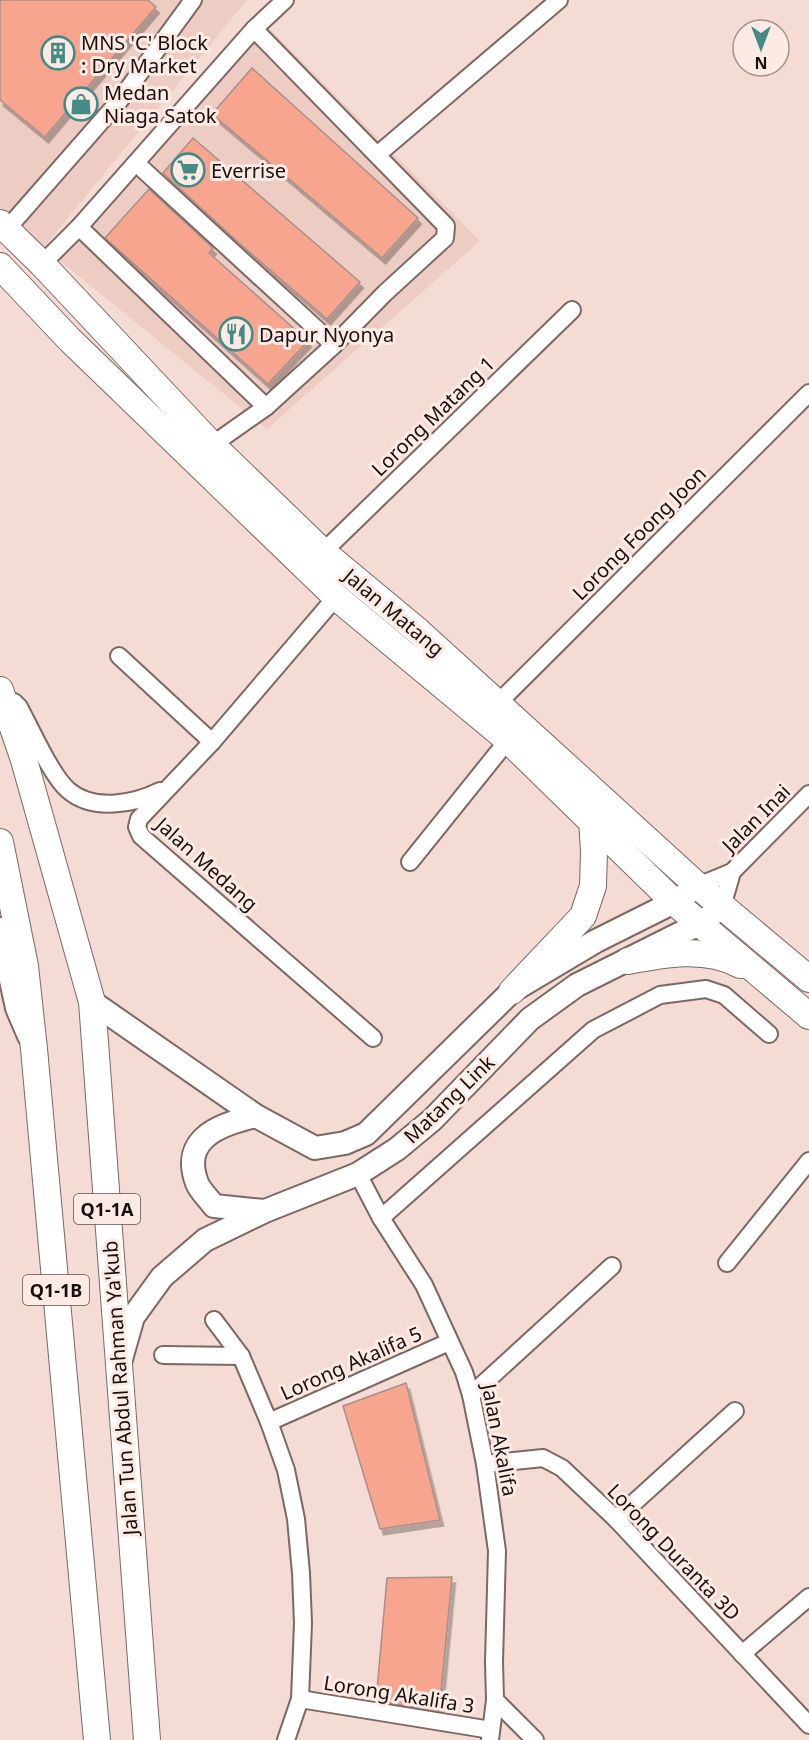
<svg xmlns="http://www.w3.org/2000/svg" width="809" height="1740" viewBox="0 0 809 1740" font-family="'Noto Sans',sans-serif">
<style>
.built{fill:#edcdc3}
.building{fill:#f7a58e;stroke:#a69089;stroke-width:1.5;filter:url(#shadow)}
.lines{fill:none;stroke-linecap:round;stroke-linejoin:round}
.street-casing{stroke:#7d6862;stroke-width:20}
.secondary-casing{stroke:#7d6862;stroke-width:26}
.primary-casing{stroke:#7d6862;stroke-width:28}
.street{stroke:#fff;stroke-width:16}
.secondary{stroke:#fff;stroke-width:22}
.primary{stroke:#fff;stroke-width:26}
.labels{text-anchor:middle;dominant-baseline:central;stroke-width:6;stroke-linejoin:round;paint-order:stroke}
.shield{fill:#feeae4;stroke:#5d514e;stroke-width:1.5}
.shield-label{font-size:18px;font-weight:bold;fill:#18100e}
.poi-label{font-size:20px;fill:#18100e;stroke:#feeae4;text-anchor:start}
.street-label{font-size:20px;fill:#18100e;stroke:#feeae4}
</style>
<defs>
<filter id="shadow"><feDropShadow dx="3.5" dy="6" stdDeviation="0" flood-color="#0004"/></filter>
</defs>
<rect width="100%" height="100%" fill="#f4dbd4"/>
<g class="built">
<polygon points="0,0 247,0 43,248 0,208"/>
<polygon points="265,24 480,241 267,429 55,257"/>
</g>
<g class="building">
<polygon points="0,0 148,0 156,7 45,137 0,100"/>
<polygon points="252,68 418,218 382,258 212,114"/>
<polygon points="193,138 360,282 327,319 239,243 163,173"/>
<polygon points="149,189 213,248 209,253 308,341 268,384 105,238"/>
<polygon points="406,1383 440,1520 380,1529 343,1406"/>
<polygon points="452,1577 439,1711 376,1701 387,1578"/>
</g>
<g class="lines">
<defs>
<g id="street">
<polyline points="254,29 285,0"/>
<polyline points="377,155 559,0"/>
<polyline points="136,163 334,345"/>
<polyline points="79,227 266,407"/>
<polyline points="7,229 120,100 193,0"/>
<polyline points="42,264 79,227 254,29 446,226 445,238 385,293 334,345 266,407 212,445"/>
<polyline points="323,552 572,310"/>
<polyline points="336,597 212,742 139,819 137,827 141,836 373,1038"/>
<polyline points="119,656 212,742"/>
<path d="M 5,701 L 14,702 L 19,707 C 31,729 51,775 68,790 C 93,812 134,804 160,791"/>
<polyline points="498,703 809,393"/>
<polyline points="410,862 508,740"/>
<polyline points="698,886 732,872 809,794"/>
<polyline points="722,907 732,872"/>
<polyline points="358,1174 381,1218 424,1285 464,1372 471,1395 485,1464 497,1551 494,1662 495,1700 490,1740"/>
<polyline points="381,1218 593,1030 660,995 706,989 724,995 769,1034"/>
<polyline points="727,1263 809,1161"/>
<polyline points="214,1320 241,1356 269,1422 286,1470 296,1519 301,1573 303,1623 300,1699 286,1740"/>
<polyline points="163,1355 241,1356"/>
<polyline points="471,1395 612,1266"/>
<polyline points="269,1422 449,1342"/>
<polyline points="485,1464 543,1458 562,1468 616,1519 809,1725"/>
<polyline points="616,1519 735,1411"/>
<polyline points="742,1654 809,1597"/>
<polyline points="300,1699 491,1730"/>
<polyline points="495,1700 535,1740"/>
</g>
<g id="secondary">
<polyline points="0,929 17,1008 29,1036"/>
<polyline points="92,1002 256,1116 315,1148 345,1143 366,1134 512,991 596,941 674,902 698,886"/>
<path d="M 256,1116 C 221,1124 180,1138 197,1183 C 200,1191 209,1199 214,1206 L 264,1211"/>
<polyline points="121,1359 133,1317 162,1277 205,1240 265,1211 358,1174 397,1149 432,1120 530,1019 577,985 699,924 722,907"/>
</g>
<g id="primary">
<polyline points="0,223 42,264 212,445 323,552 418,631 698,886 809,979"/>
<polyline points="0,266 70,340 336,597 508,740 674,902 809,1016"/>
<polyline points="0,690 24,760 92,1002 147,1740"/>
<polyline points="0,842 25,966 34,1049 97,1740"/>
<path d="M 628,961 C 664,954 706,946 740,965"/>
<polyline points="512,991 583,916 593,886 594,851 592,820"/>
</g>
</defs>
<use href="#street" class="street-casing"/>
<use href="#secondary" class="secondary-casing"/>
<use href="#primary" class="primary-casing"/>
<use href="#street" class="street"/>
<use href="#secondary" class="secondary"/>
<use href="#primary" class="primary"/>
</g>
<defs>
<symbol id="building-ring" viewBox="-11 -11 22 22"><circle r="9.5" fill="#feeae4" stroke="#448b86" stroke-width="1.5"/><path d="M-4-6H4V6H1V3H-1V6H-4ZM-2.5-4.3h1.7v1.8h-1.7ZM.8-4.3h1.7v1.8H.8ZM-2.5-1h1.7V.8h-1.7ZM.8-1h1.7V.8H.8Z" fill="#448b86"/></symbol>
<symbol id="shop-ring" viewBox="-11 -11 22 22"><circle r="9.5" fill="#feeae4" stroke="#448b86" stroke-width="1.5"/><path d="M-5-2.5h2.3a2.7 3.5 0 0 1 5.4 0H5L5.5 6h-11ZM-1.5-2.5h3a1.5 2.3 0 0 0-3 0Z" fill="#448b86"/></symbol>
<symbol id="supermarket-ring" viewBox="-11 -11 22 22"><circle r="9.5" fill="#feeae4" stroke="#448b86" stroke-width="1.5"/><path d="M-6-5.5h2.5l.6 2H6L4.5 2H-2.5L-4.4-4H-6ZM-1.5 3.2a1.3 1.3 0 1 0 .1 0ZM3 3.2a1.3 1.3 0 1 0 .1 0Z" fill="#448b86"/></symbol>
<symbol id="restaurant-ring" viewBox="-11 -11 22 22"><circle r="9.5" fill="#feeae4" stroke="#448b86" stroke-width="1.5"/><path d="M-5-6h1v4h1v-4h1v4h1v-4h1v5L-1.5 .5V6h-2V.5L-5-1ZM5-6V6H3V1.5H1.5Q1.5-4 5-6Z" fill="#448b86"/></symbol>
</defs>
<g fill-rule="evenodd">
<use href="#building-ring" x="39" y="34" width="38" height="38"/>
<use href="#shop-ring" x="62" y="85" width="38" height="38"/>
<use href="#supermarket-ring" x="169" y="151" width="38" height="38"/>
<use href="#restaurant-ring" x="217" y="315" width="38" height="38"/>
</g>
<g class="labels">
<g class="shield">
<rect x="74" y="1194" width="66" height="30" rx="4.5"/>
<rect x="23" y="1275" width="66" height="30" rx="4.5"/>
</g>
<g class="shield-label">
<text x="107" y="1209">Q1-1A</text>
<text x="56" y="1290">Q1-1B</text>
</g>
<g class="poi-label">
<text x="81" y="42">MNS 'C' Block<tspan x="81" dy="23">: Dry Market</tspan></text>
<text x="104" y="92">Medan<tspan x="104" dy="23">Niaga Satok</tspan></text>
<text x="211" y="170">Everrise</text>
<text x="259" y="334">Dapur Nyonya</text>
</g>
<g class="street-label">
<text transform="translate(433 416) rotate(-44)">Lorong Matang 1</text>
<text transform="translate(639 533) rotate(-45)">Lorong Foong Joon</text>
<text transform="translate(394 612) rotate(40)">Jalan Matang</text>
<text transform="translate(756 818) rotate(-45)">Jalan Inai</text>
<text transform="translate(207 864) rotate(42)">Jalan Medang</text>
<text transform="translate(449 1099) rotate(-44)">Matang Link</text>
<text transform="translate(351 1363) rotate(-24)">Lorong Akalifa 5</text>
<text transform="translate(120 1388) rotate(-94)">Jalan Tun Abdul Rahman Ya'kub</text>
<text transform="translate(500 1440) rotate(79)">Jalan Akalifa</text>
<text transform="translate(674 1552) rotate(46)">Lorong Duranta 3D</text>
<text transform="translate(399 1694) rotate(9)">Lorong Akalifa 3</text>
</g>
</g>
<g transform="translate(761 48) rotate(180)"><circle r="28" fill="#feeae4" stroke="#a2938e" stroke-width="1.5"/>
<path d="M0-4.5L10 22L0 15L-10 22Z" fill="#448b86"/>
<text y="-9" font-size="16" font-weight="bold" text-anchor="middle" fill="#18100e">N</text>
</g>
</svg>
